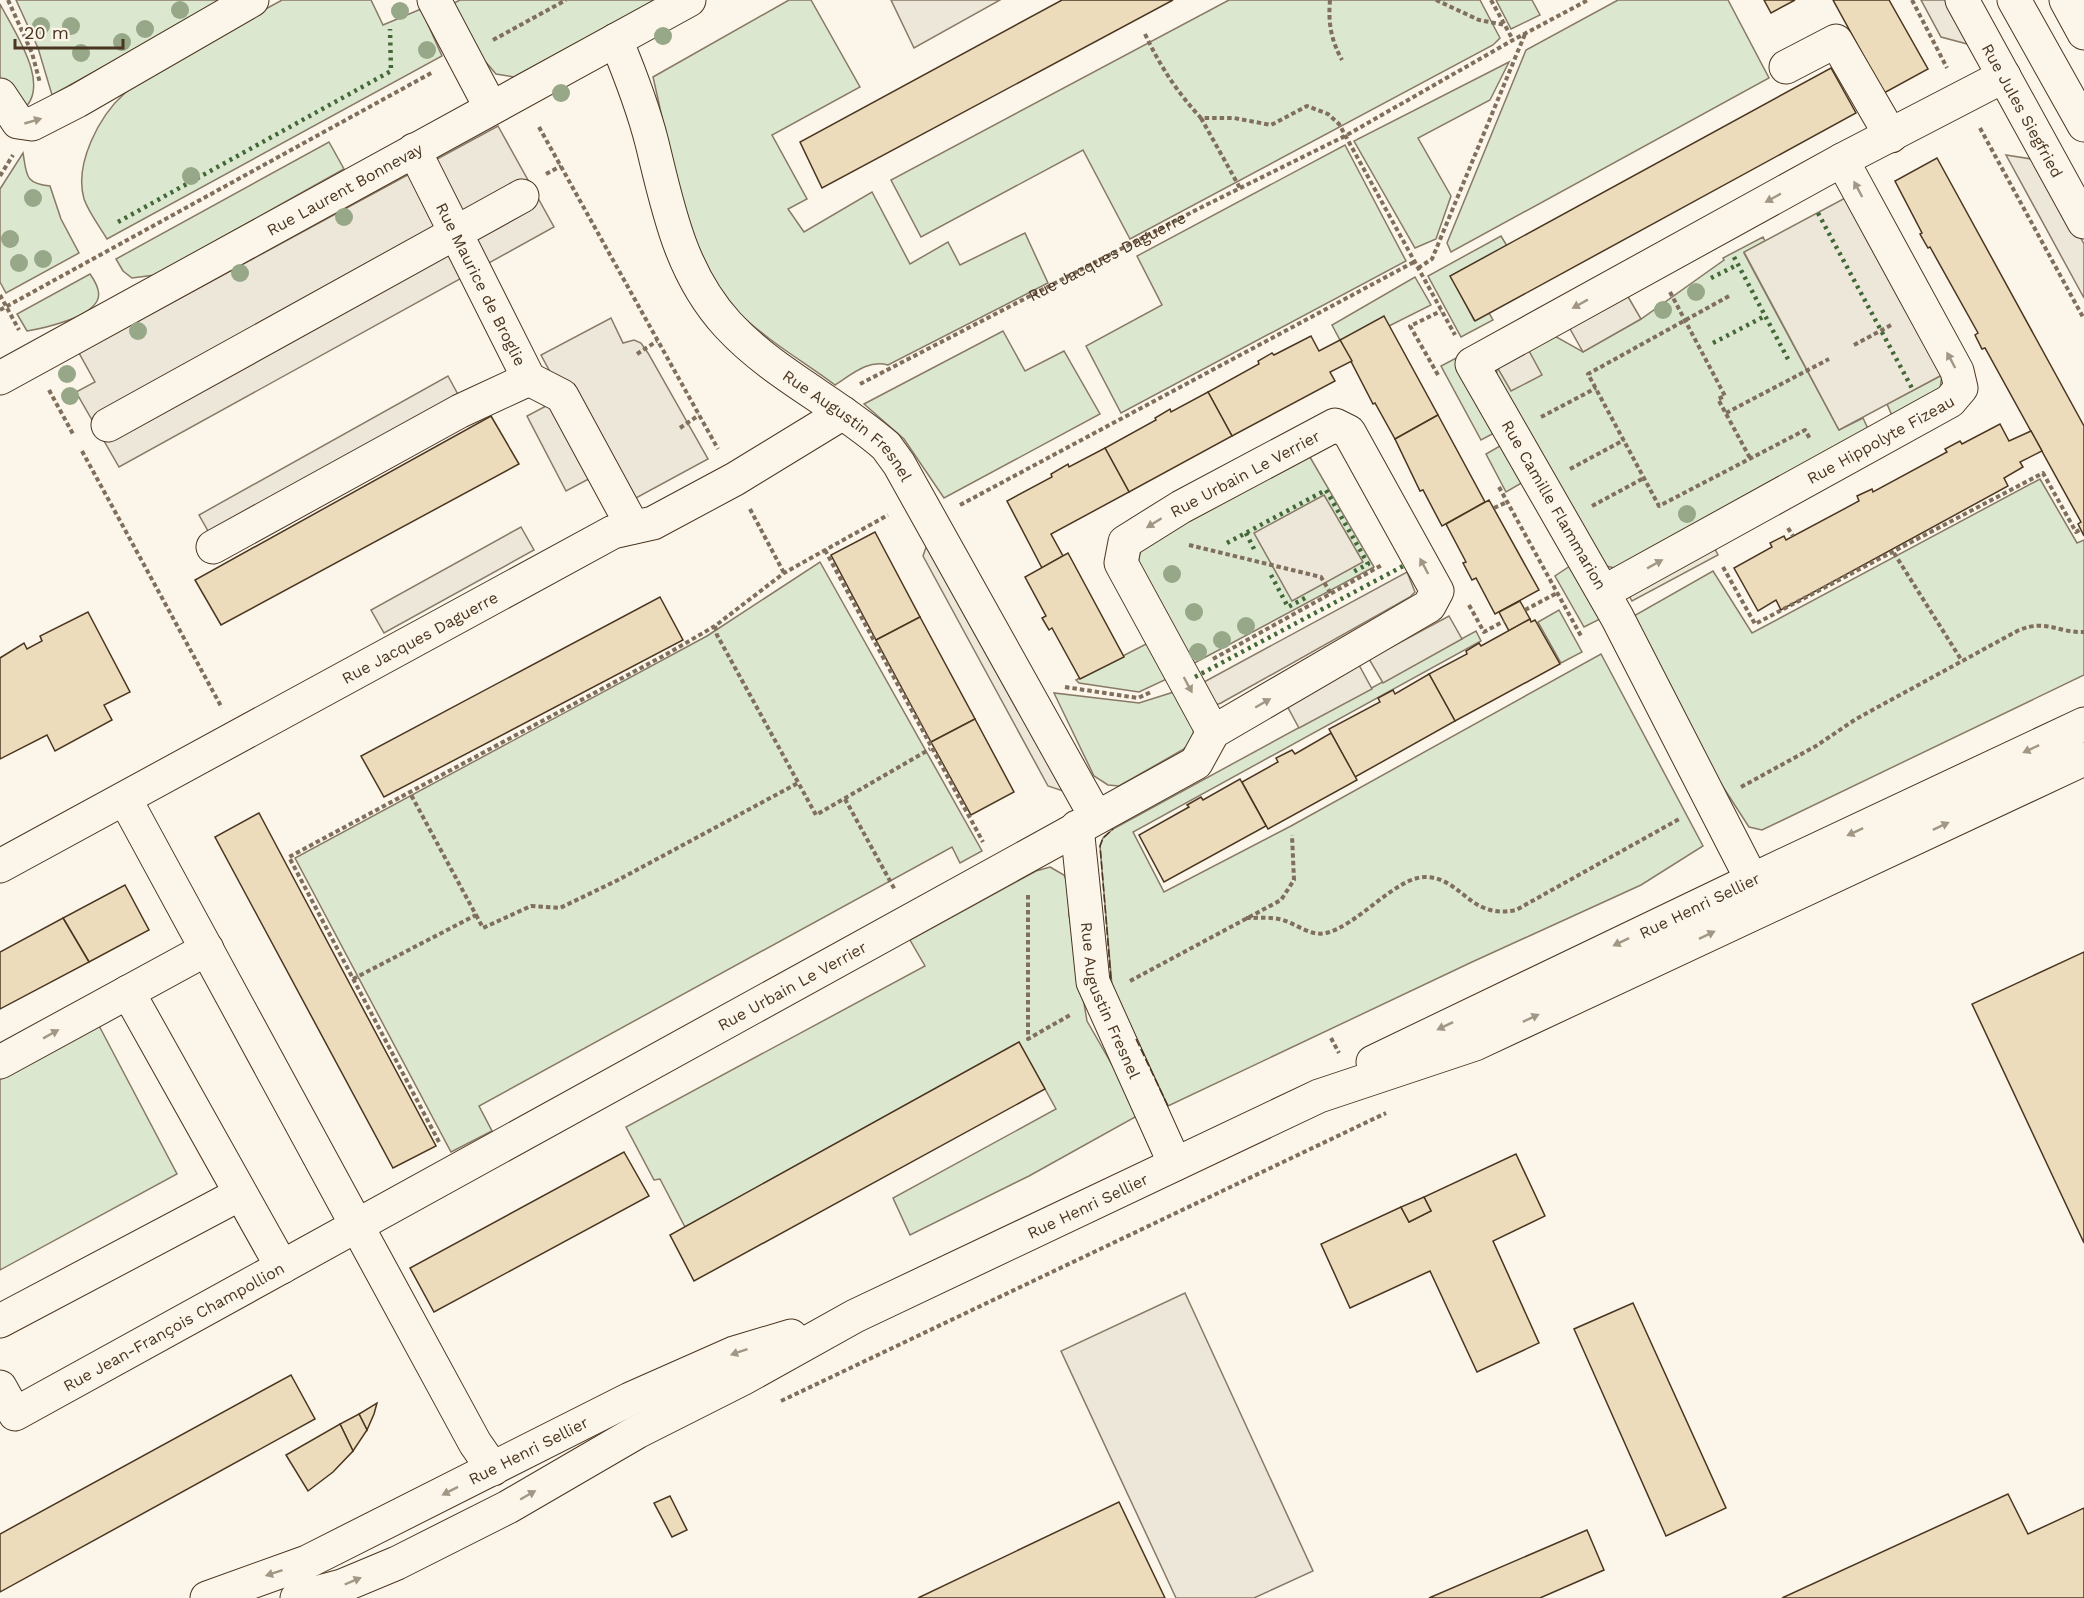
<svg xmlns="http://www.w3.org/2000/svg" width="2084" height="1598" viewBox="0 0 2084 1598" font-family="'Work Sans',sans-serif">
<style>
.green{fill:#dce7d0;stroke:#887966;stroke-width:1.5}
.parking{fill:#ede7d9;stroke:#887966;stroke-width:1.5}
.building{fill:#ecdcbc;stroke:#4a3520;stroke-width:1.5}
.lines{fill:none;stroke-linecap:round;stroke-linejoin:round}
.minor-casing{stroke:#4a3520;stroke-width:35}
.major-casing{stroke:#4a3520;stroke-width:35}
.path{stroke:#7f6f5c;stroke-width:4;stroke-dasharray:4.5 3;stroke-linecap:butt}
.minor{stroke:#fbf6e9;stroke-width:33}
.major{stroke:#fbf6e9;stroke-width:33}
.hedge{stroke:#436837;stroke-width:4.5;stroke-dasharray:3 4.5;stroke-linecap:butt}
.fence{stroke:#4a3520;stroke-width:1.5;stroke-dasharray:8 3;stroke-linecap:butt}
.tree{fill:#96a887}
.oneway{fill:#a29684}
.labels{text-anchor:middle;dominant-baseline:central;stroke-width:4.5;stroke-linejoin:round;paint-order:stroke}
.street-label{font-size:16px;fill:#4a3520;stroke:#fbf6e9}
</style>
<rect width="100%" height="100%" fill="#fbf6e9"/>
<g class="green">
<polygon points="16,0 225,0 52,95 38,48"/>
<path d="M 282,0 L 371,0 L 383,25 L 421,9 L 442,56 L 107,239 C 100,227 89,213 84,199 C 74,164 99,116 125,93 C 168,57 232,28 282,0 Z"/>
<polygon points="460,0 656,0 514,77 496,74 484,60 452,4"/>
<path d="M 789,0 L 811,0 L 860,87 L 772,135 L 807,199 L 788,209 L 804,232 L 872,192 L 910,264 L 948,242 L 960,265 L 1025,233 L 1048,283 L 888,365 C 868,359 851,375 835,385 C 804,362 768,341 740,314 C 687,260 670,149 653,77 Z"/>
<polygon points="1229,0 1480,0 1500,38 1493,45 1130,239 1083,150 921,237 891,180"/>
<polygon points="1496,0 1532,0 1540,15 1511,29"/>
<polygon points="1618,0 1728,0 1769,78 1451,252 1447,243 1526,50"/>
<path d="M 0,4 C 14,31 54,88 21,111 L 0,84 Z"/>
<polygon points="1509,62 1490,100 1418,138 1451,196 1436,239 1415,248 1354,141"/>
<polygon points="329,142 344,169 155,275 132,278 123,271 116,259"/>
<polygon points="1345,145 1406,261 1121,413 1086,346 1162,305 1137,256"/>
<path d="M 23,153 C 27,175 24,183 50,186 L 61,219 L 79,253 L 6,293 L 0,282 L 0,189 Z"/>
<polygon points="1501,236 1507,246 1451,276 1474,320 1489,313 1493,320 1461,337 1428,276"/>
<polygon points="1763,237 1765,241 1744,253 1839,430 1863,418 1869,431 1615,568 1606,566 1496,386 1497,367 1553,335 1583,352 1641,319 1724,260 1723,258"/>
<path d="M 90,274 C 95,281 102,292 97,301 C 88,318 45,328 27,331 L 17,314 Z"/>
<polygon points="1415,277 1431,305 1389,326 1340,340 1332,325"/>
<polygon points="1003,331 1025,371 1064,351 1100,414 944,498 904,439 864,404"/>
<polygon points="1458,357 1498,431 1481,440 1441,366"/>
<polygon points="1942,375 1940,389 1893,418 1887,404"/>
<polygon points="1505,443 1525,481 1506,492 1486,454"/>
<polygon points="1307,452 1374,567 1187,667 1138,564 1141,547"/>
<polygon points="2040,479 2077,543 2084,540 2084,675 1762,830 1749,827 1703,756 1632,617 1713,571 1752,633"/>
<polygon points="820,562 982,851 960,863 952,847 479,1106 492,1131 451,1152 295,858 707,636"/>
<polygon points="1570,566 1600,619 1584,627 1555,576"/>
<polygon points="1559,610 1582,652 1561,663 1538,622"/>
<polygon points="1476,631 1481,641 1133,832 1164,892 1291,826 1601,654 1703,846 1641,885 1472,962 1168,1106 1112,986 1100,846 1103,838 1113,829"/>
<polygon points="1150,642 1171,677 1139,692 1079,683 1076,680"/>
<polygon points="1177,691 1193,725 1194,738 1184,749 1119,786 1108,785 1094,776 1054,693 1139,703"/>
<polygon points="1050,867 1064,875 1068,884 1069,915 1087,1021 1119,1077 1137,1116 1029,1176 910,1235 893,1198 1056,1109 1019,1042 685,1227 660,1179 654,1180 626,1127 925,966 910,940 1036,871"/>
<polygon points="96,1020 177,1174 0,1270 0,1074"/>
</g>
<g class="parking">
<polygon points="891,0 1000,0 914,48"/>
<polygon points="1921,0 1950,0 1975,46 1941,37"/>
<polygon points="498,126 554,227 119,467 76,392 95,382 79,353"/>
<polygon points="2006,155 2038,160 2084,244 2084,298"/>
<polygon points="1847,197 1942,375 1839,430 1744,252"/>
<polygon points="1627,295 1641,319 1583,352 1569,327"/>
<polygon points="611,318 623,343 634,340 641,343 648,353 708,459 636,498 617,464 566,491 527,416 548,405 555,381 541,355"/>
<polygon points="1528,349 1542,375 1511,391 1497,367"/>
<polygon points="448,376 461,400 212,538 199,515"/>
<polygon points="1324,495 1363,562 1292,601 1254,533"/>
<polygon points="521,527 534,550 384,633 371,610"/>
<polygon points="930,536 1069,793 1048,786 923,556"/>
<polygon points="1712,543 1718,555 1632,601 1626,590"/>
<polygon points="1407,572 1415,592 1410,597 1221,703 1210,707 1193,688"/>
<polygon points="1449,616 1462,639 1383,683 1369,659"/>
<polygon points="1359,665 1372,689 1299,728 1286,704"/>
<polygon points="1185,1293 1313,1571 1254,1598 1176,1598 1061,1351"/>
</g>
<g class="building">
<polygon points="1062,0 1173,0 822,188 800,142"/>
<polygon points="1764,0 1795,0 1771,13"/>
<polygon points="1833,0 1889,0 1928,69 1884,93"/>
<polygon points="1831,68 1856,113 1475,321 1450,276"/>
<polygon points="1937,158 2084,426 2084,536 2078,524 2081,522 1985,348 1982,349 1975,335 1978,333 1930,247 1928,248 1920,234 1922,233 1895,181"/>
<polygon points="1384,316 1438,415 1395,439 1375,403 1373,404 1340,340"/>
<polygon points="1311,336 1319,351 1340,340 1352,361 1330,372 1335,381 1232,436 1208,392 1259,364 1258,361 1272,353 1274,355"/>
<polygon points="1208,392 1232,436 1129,492 1105,448 1156,420 1155,418 1170,409 1171,412"/>
<polygon points="1438,415 1485,502 1442,526 1423,490 1420,491 1395,439"/>
<polygon points="491,416 519,464 221,625 195,580"/>
<polygon points="2000,424 2009,441 2031,431 2042,451 2020,462 2023,467 2004,478 2008,486 1781,610 1776,600 1758,611 1734,568 1772,547 1770,543 1784,536 1786,540 1859,501 1857,496 1872,489 1873,492 1947,452 1945,449 1960,441 1962,444"/>
<polygon points="1105,448 1129,492 1051,534 1063,556 1042,568 1007,501 1052,477 1051,474 1068,464 1069,467"/>
<polygon points="1489,500 1539,590 1495,614 1476,578 1472,580 1463,563 1466,562 1446,524"/>
<polygon points="875,532 920,617 876,640 831,555"/>
<polygon points="1068,553 1124,657 1080,679 1052,628 1049,630 1042,618 1046,616 1025,577"/>
<polygon points="660,597 683,640 384,797 361,756"/>
<polygon points="1520,601 1530,619 1509,631 1499,612"/>
<polygon points="88,612 130,692 104,705 112,720 55,751 47,735 0,759 0,658 24,643 27,649 42,641 40,636"/>
<polygon points="920,617 975,719 931,742 876,640"/>
<polygon points="1530,619 1531,622 1535,620 1560,664 1455,721 1429,674 1467,654 1466,651 1479,643 1481,646"/>
<polygon points="1429,674 1455,721 1355,777 1329,729 1380,702 1378,698 1393,690 1395,694"/>
<polygon points="975,719 1014,792 971,815 931,742"/>
<polygon points="1331,733 1357,780 1268,829 1242,782 1278,762 1276,758 1292,750 1295,754"/>
<polygon points="1240,779 1266,826 1164,882 1139,835 1189,807 1187,805 1201,797 1203,800"/>
<polygon points="259,813 436,1146 393,1168 215,837"/>
<polygon points="125,885 149,930 89,962 63,918"/>
<polygon points="63,918 89,962 0,1009 0,952"/>
<polygon points="2084,952 2084,1243 1972,1004"/>
<polygon points="1019,1042 1045,1089 694,1281 670,1235"/>
<polygon points="624,1152 649,1196 434,1312 410,1268"/>
<polygon points="1516,1154 1545,1216 1493,1241 1539,1343 1477,1372 1430,1271 1350,1308 1321,1244 1401,1207 1409,1222 1431,1211 1424,1197"/>
<polygon points="1424,1197 1431,1211 1409,1222 1401,1207"/>
<polygon points="1633,1303 1726,1508 1666,1536 1574,1329"/>
<polygon points="291,1375 315,1419 0,1592 0,1534"/>
<polygon points="377,1403 374,1414 367,1430 359,1414"/>
<polygon points="359,1414 367,1430 353,1451 340,1424"/>
<polygon points="340,1424 353,1451 333,1472 308,1491 286,1455"/>
<polygon points="2008,1494 2028,1534 2084,1508 2084,1598 1782,1598"/>
<polygon points="670,1496 687,1530 672,1537 654,1503"/>
<polygon points="1119,1502 1165,1598 918,1598"/>
<polygon points="1587,1530 1604,1570 1540,1598 1429,1598"/>
</g>
<g class="lines">
<defs>
<g id="minor">
<polyline points="434,0 491,108"/>
<path id="s2" d="M 1962,0 L 2084,222"/>
<polyline points="2014,0 2084,125"/>
<polyline points="2066,0 2084,33"/>
<path id="s3" d="M 616,40 C 630,74 643,107 652,143 C 668,208 680,273 728,325 C 773,374 836,402 886,446 L 899,464 L 1096,817"/>
<polyline points="1786,67 1836,41 1891,136"/>
<polyline points="0,95 18,122 32,124 77,101 252,0"/>
<path id="s4" d="M 414,150 L 529,379 L 562,396 L 633,527"/>
<path id="s5" d="M 0,378 L 689,0"/>
<polyline points="108,425 522,196"/>
<polyline points="213,547 460,411 529,379"/>
<path id="s6" d="M 1604,592 L 1950,401 L 1961,388 L 1957,371 L 1842,160"/>
<polyline points="125,799 475,1443 493,1469"/>
<path id="s7" d="M 1077,827 L 1093,982 L 1175,1164"/>
<path id="s8" d="M 0,866 L 613,532 L 653,523 L 735,479 L 843,413"/>
<polyline points="1752,880 1617,617 1472,364 1842,160 2004,76"/>
<polyline points="128,992 282,1267"/>
<polyline points="0,1062 207,949"/>
<polyline points="0,1321 240,1194"/>
<path id="s9" d="M 0,1387 L 15,1414 L 1196,763 L 1213,732 L 1429,606 L 1437,591 L 1349,432 L 1335,425 L 1181,507 L 1125,542 L 1121,563 L 1213,732"/>
</g>
<g id="major">
<path id="s10" d="M 1373,1062 L 1752,880 L 2084,724"/>
<path id="s11" d="M 207,1598 L 307,1562 L 630,1399 L 734,1353 L 791,1336"/>
<path id="s12" d="M 297,1598 L 342,1586 L 397,1563 L 508,1507 L 637,1432 L 742,1379 L 855,1316 L 1319,1096 L 1475,1044 L 2084,759"/>
</g>
</defs>
<use href="#minor" class="minor-casing"/>
<use href="#major" class="major-casing"/>
<g class="path">
<polyline points="8,0 32,53 40,83"/>
<path d="M 1330,0 C 1328,23 1331,40 1342,60"/>
<polyline points="1436,0 1479,20 1505,25"/>
<polyline points="1491,0 1513,40"/>
<polyline points="1912,0 1947,68"/>
<path d="M 1145,34 C 1160,66 1177,92 1201,118 L 1234,118 L 1271,125 L 1307,106 L 1328,114 L 1339,124 L 1455,335"/>
<polyline points="493,40 566,0"/>
<polyline points="1201,118 1240,188"/>
<polyline points="539,127 718,449"/>
<polyline points="1980,128 2084,319"/>
<polyline points="546,174 561,166"/>
<polyline points="0,176 13,155"/>
<polyline points="1418,268 1432,259 1525,34"/>
<polyline points="1670,292 1725,396 1718,399 1750,458"/>
<polyline points="0,295 19,330"/>
<polyline points="1729,296 1588,374 1659,506 1805,430 1810,439"/>
<polyline points="0,310 433,72"/>
<polyline points="1854,345 1893,324"/>
<polyline points="637,354 657,341"/>
<polyline points="1438,375 1410,326 1441,311"/>
<path id="s1" d="M 860,384 L 1202,207 L 1345,136 L 1513,40 L 1588,0"/>
<polyline points="49,390 73,434"/>
<polyline points="1726,413 1829,359"/>
<polyline points="1541,417 1596,388"/>
<polyline points="680,428 699,415"/>
<polyline points="82,451 222,708"/>
<polyline points="1570,469 1624,440"/>
<polyline points="1499,487 1581,636"/>
<polyline points="960,505 1414,262"/>
<polyline points="1592,506 1644,478"/>
<polyline points="1494,508 1507,502"/>
<polyline points="750,509 784,573"/>
<polyline points="1788,528 1793,536"/>
<polyline points="1189,545 1321,577 1331,594"/>
<polyline points="825,550 983,842"/>
<polyline points="1894,553 1962,661"/>
<polyline points="1723,567 1755,624 2043,473 2076,532 2081,529"/>
<polyline points="1469,605 1484,632 1504,621"/>
<polyline points="1525,610 1557,593"/>
<polyline points="715,626 717,635 816,815 930,749"/>
<polyline points="1213,659 1382,565"/>
<polyline points="1065,687 1138,698 1151,692"/>
<path d="M 1741,787 L 1816,746 L 1856,719 L 2019,630 C 2047,619 2058,633 2084,632"/>
<polyline points="845,799 895,890"/>
<polyline points="1028,895 1028,1039 1070,1015"/>
<polyline points="476,915 483,928 531,906 560,908 618,880 798,783"/>
<path d="M 1246,918 C 1257,918 1268,917 1279,919 C 1294,922 1310,937 1326,933 C 1357,926 1396,877 1425,877 C 1462,877 1469,920 1516,910 L 1681,818"/>
<polyline points="353,979 476,915 410,793"/>
<polyline points="1130,981 1281,900 1294,880 1292,835"/>
<polyline points="1331,1038 1339,1053"/>
<polyline points="439,1142 289,857 665,655 715,626 784,573 888,515"/>
<polyline points="781,1401 1386,1113"/>
</g>
<use href="#minor" class="minor"/>
<use href="#major" class="major"/>
<g class="hedge">
<polyline points="1818,213 1913,390"/>
<polyline points="118,222 391,71 390,29"/>
<polyline points="1734,257 1789,361"/>
<polyline points="1711,278 1737,265"/>
<polyline points="1713,343 1765,316"/>
<polyline points="1246,533 1256,553"/>
<polyline points="1227,543 1326,490 1368,564 1353,572"/>
<polyline points="1271,575 1288,607 1309,596"/>
<polyline points="1195,677 1405,565"/>
</g>
<g class="fence">
<polyline points="1111,979 1100,846 1103,838 1113,829"/>
<polyline points="1136,1039 1168,1106"/>
</g>
</g>
<g class="tree">
<circle cx="180" cy="10" r="9"/>
<circle cx="400" cy="11" r="9"/>
<circle cx="41" cy="26" r="9"/>
<circle cx="71" cy="26" r="9"/>
<circle cx="145" cy="29" r="9"/>
<circle cx="663" cy="36" r="9"/>
<circle cx="122" cy="42" r="9"/>
<circle cx="427" cy="50" r="9"/>
<circle cx="81" cy="53" r="9"/>
<circle cx="561" cy="93" r="9"/>
<circle cx="191" cy="176" r="9"/>
<circle cx="33" cy="198" r="9"/>
<circle cx="344" cy="217" r="9"/>
<circle cx="10" cy="239" r="9"/>
<circle cx="43" cy="259" r="9"/>
<circle cx="19" cy="263" r="9"/>
<circle cx="240" cy="273" r="9"/>
<circle cx="1696" cy="292" r="9"/>
<circle cx="1663" cy="310" r="9"/>
<circle cx="138" cy="331" r="9"/>
<circle cx="67" cy="374" r="9"/>
<circle cx="70" cy="396" r="9"/>
<circle cx="1687" cy="514" r="9"/>
<circle cx="1172" cy="574" r="9"/>
<circle cx="1194" cy="612" r="9"/>
<circle cx="1246" cy="626" r="9"/>
<circle cx="1222" cy="640" r="9"/>
<circle cx="1198" cy="652" r="9"/>
</g>
<defs><path id="oneway-solid" d="M-6-.8H1V-3.2L6.5 0L1 3.2V.8H-6Z" transform="scale(1.5)"/></defs>
<g class="oneway">
<use href="#oneway-solid" transform="translate(33 121) rotate(-16)"/>
<use href="#oneway-solid" transform="translate(1858 189) rotate(-118)"/>
<use href="#oneway-solid" transform="translate(1773 198) rotate(151)"/>
<use href="#oneway-solid" transform="translate(1580 304) rotate(151)"/>
<use href="#oneway-solid" transform="translate(1951 360) rotate(-118)"/>
<use href="#oneway-solid" transform="translate(1154 523) rotate(148)"/>
<use href="#oneway-solid" transform="translate(1655 564) rotate(-29)"/>
<use href="#oneway-solid" transform="translate(1424 566) rotate(-118)"/>
<use href="#oneway-solid" transform="translate(1188 685) rotate(62)"/>
<use href="#oneway-solid" transform="translate(1263 703) rotate(-30)"/>
<use href="#oneway-solid" transform="translate(2031 749) rotate(155)"/>
<use href="#oneway-solid" transform="translate(1941 826) rotate(-25)"/>
<use href="#oneway-solid" transform="translate(1855 832) rotate(155)"/>
<use href="#oneway-solid" transform="translate(1707 935) rotate(-26)"/>
<use href="#oneway-solid" transform="translate(1621 942) rotate(154)"/>
<use href="#oneway-solid" transform="translate(1531 1018) rotate(-25)"/>
<use href="#oneway-solid" transform="translate(1445 1026) rotate(154)"/>
<use href="#oneway-solid" transform="translate(51 1034) rotate(-29)"/>
<use href="#oneway-solid" transform="translate(739 1352) rotate(161)"/>
<use href="#oneway-solid" transform="translate(450 1491) rotate(153)"/>
<use href="#oneway-solid" transform="translate(528 1495) rotate(-30)"/>
<use href="#oneway-solid" transform="translate(274 1573) rotate(162)"/>
<use href="#oneway-solid" transform="translate(353 1581) rotate(-23)"/>
</g>
<g class="labels">
<g class="street-label">
<text stroke="none"><textPath href="#s2" startOffset="126">Rue Jules Siegfried</textPath></text>
<text stroke="none"><textPath href="#s5" startOffset="393">Rue Laurent Bonnevay</textPath></text>
<text stroke="none"><textPath href="#s1" startOffset="278">Rue Jacques Daguerre</textPath></text>
<text stroke="none"><textPath href="#s4" startOffset="150">Rue Maurice de Broglie</textPath></text>
<text stroke="none"><textPath href="#s3" startOffset="466">Rue Augustin Fresnel</textPath></text>
<text stroke="none"><textPath href="#s6" startOffset="316">Rue Hippolyte Fizeau</textPath></text>
<text transform="translate(1245 474) rotate(-28)">Rue Urbain Le Verrier</text>
<text transform="translate(1554 505) rotate(60)">Rue Camille Flammarion</text>
<text stroke="none"><textPath href="#s8" startOffset="478">Rue Jacques Daguerre</textPath></text>
<text stroke="none"><textPath href="#s10" startOffset="362">Rue Henri Sellier</textPath></text>
<text stroke="none"><textPath href="#s9" startOffset="918">Rue Urbain Le Verrier</textPath></text>
<text stroke="none"><textPath href="#s7" startOffset="178">Rue Augustin Fresnel</textPath></text>
<text stroke="none"><textPath href="#s12" startOffset="884">Rue Henri Sellier</textPath></text>
<text stroke="none"><textPath href="#s9" startOffset="212">Rue Jean-François Champollion</textPath></text>
<text stroke="none"><textPath href="#s11" startOffset="354">Rue Henri Sellier</textPath></text>
</g>
</g>
<path d="M15 39v9h108v-9" fill="none" stroke="#4a3520" stroke-width="3"/>
<text x="24" y="39" font-size="18" fill="#4a3520" stroke="#fbf6e9" stroke-width="4.5" paint-order="stroke">20 m</text>
</svg>
